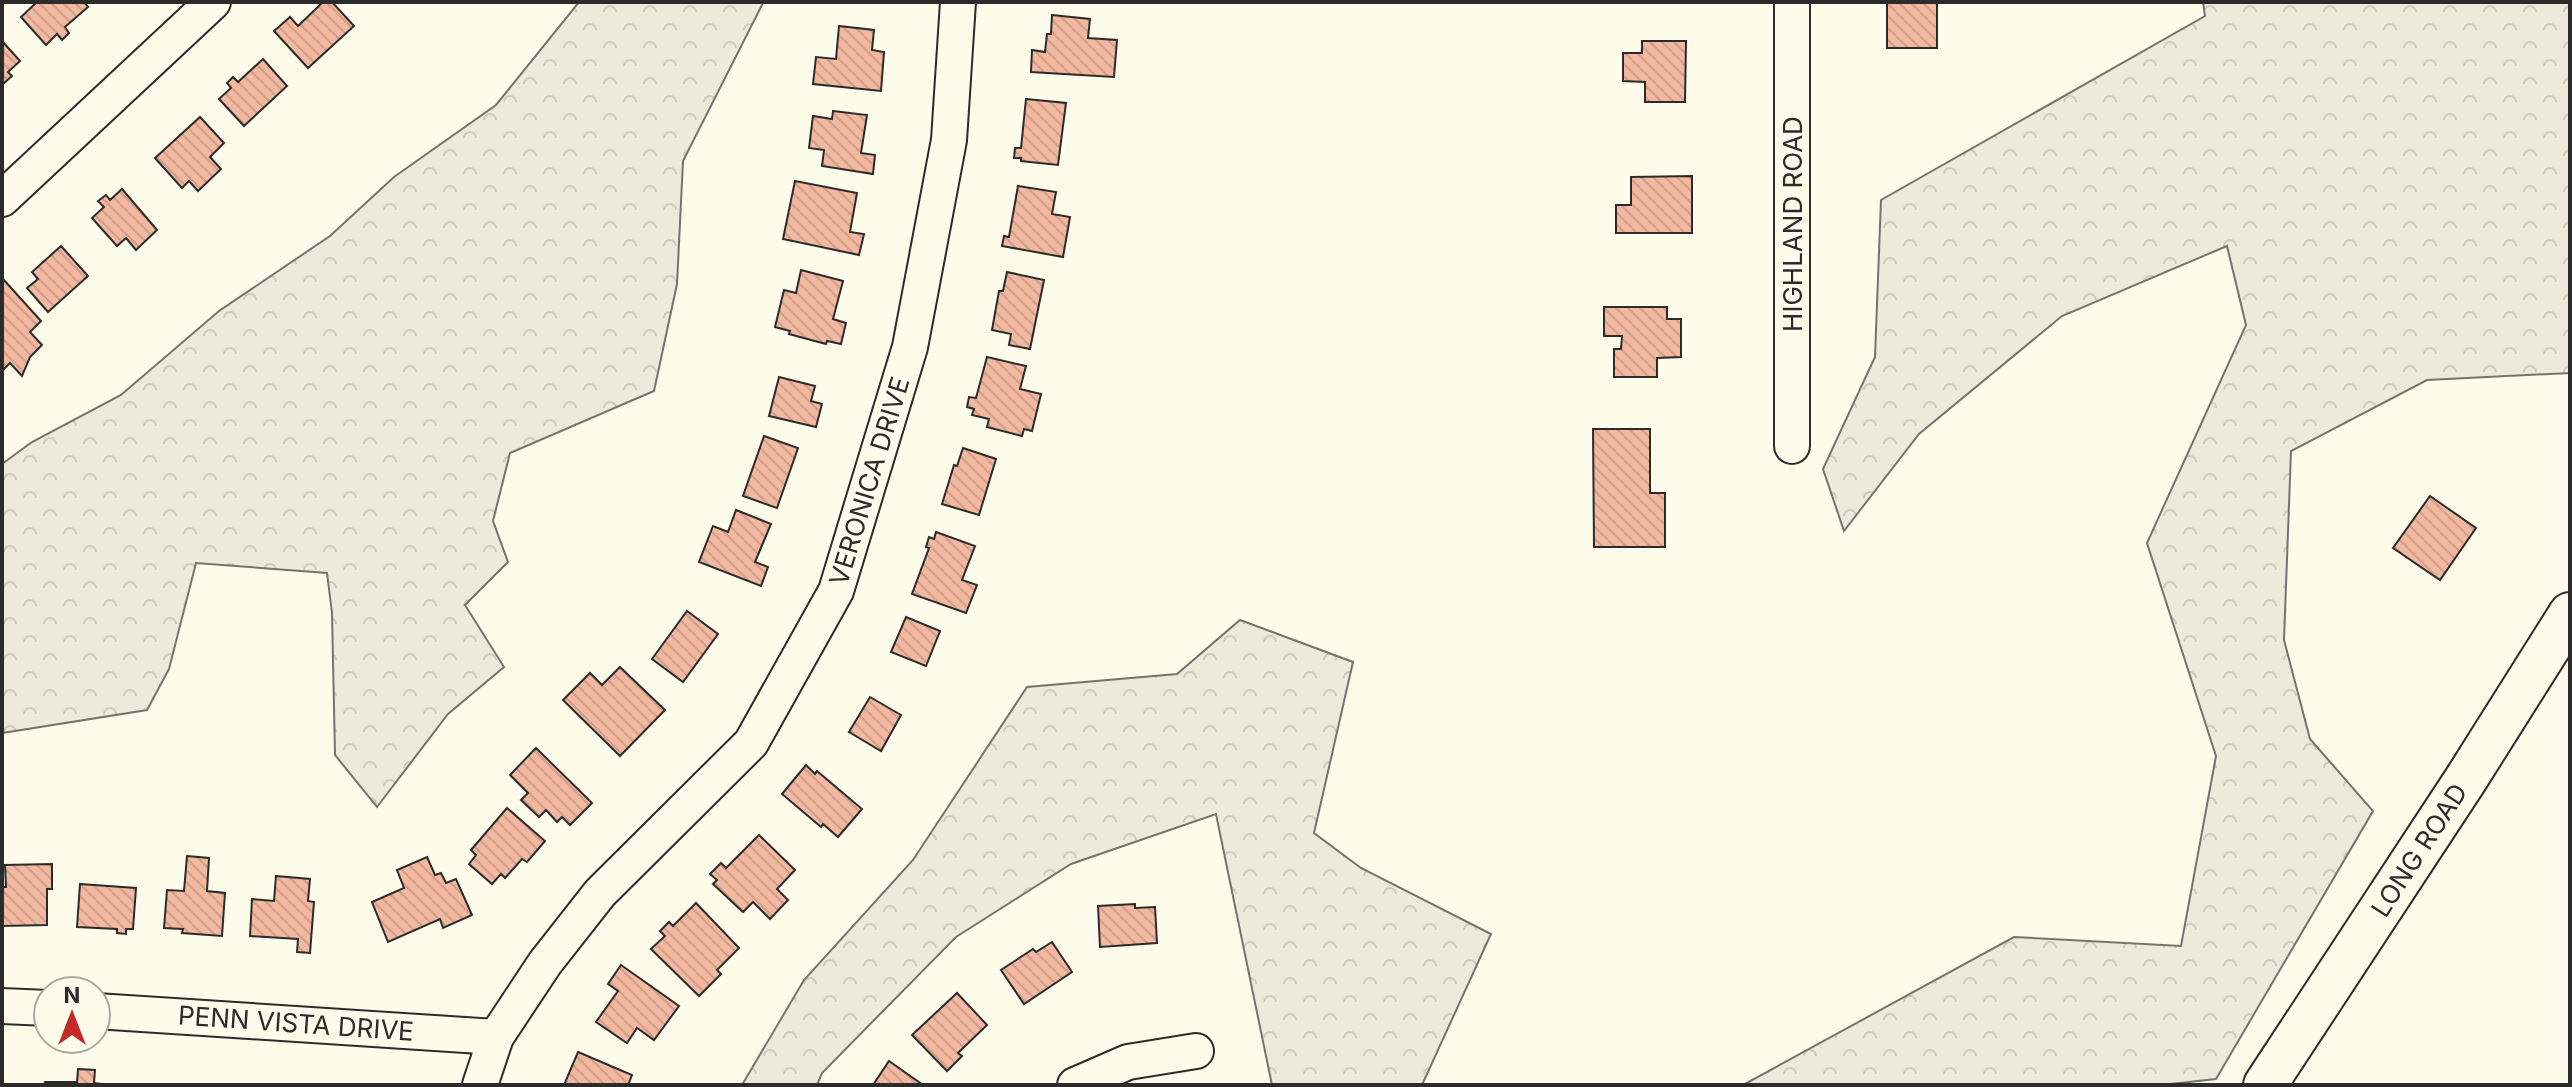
<svg xmlns="http://www.w3.org/2000/svg" width="2572" height="1087" viewBox="0 0 2572 1087" font-family="Inter,sans-serif">
<style>
.forest{fill:url(#forest-crowns);stroke:#74746e;stroke-width:2}
.building{fill:url(#building-back-hatch);stroke:#2b2b2b;stroke-width:2}
.lines{fill:none;stroke-linecap:round;stroke-linejoin:round}
.minor-casing{stroke:#2b2b2b;stroke-width:38}
.tertiary-casing{stroke:#2b2b2b;stroke-width:46}
.minor{stroke:#fdfbea;stroke-width:34}
.tertiary{stroke:#fdfbea;stroke-width:42}
.labels{text-anchor:middle;dominant-baseline:central;stroke-width:6;stroke-linejoin:round;paint-order:stroke}
.street-label{font-size:26px;fill:#2b2b2b;stroke:#fdfbea}
</style>
<defs>
<pattern id="forest-crowns" width="20" height="18" patternUnits="userSpaceOnUse" patternTransform="scale(2)"><rect width="20" height="18" fill="#ecebdb"/><path d="M2 6a3 3 0 1 1 6 0M12 15a3 3 0 1 1 6 0" fill="none" stroke="#cbcabc"/></pattern>
<pattern id="building-back-hatch" width="6" height="6" patternUnits="userSpaceOnUse" patternTransform="scale(2)"><rect width="6" height="6" fill="#f2b8a0"/><path d="M-1 5l2 2M0 0l6 6M5-1l2 2" fill="none" stroke="#d09e8a"/></pattern>
</defs>
<rect width="100%" height="100%" fill="#fdfbea"/>
<g class="forest">
<polygon points="579,2 763,3 683,161 677,284 654,391 510,453 493,521 508,562 465,605 504,667 448,714 377,807 335,755 332,613 327,573 196,563 169,669 147,710 2,733 2,464 32,442 121,395 219,311 330,236 394,177 496,105"/>
<polygon points="2203,2 2570,2 2570,373 2427,380 2291,451 2284,640 2310,739 2373,811 2216,1079 2161,1085 1743,1085 2014,937 2181,946 2216,756 2147,543 2246,325 2227,246 2062,316 1919,434 1844,531 1823,469 1875,357 1881,200 2205,16"/>
<polygon points="1240,620 1353,662 1314,833 1361,868 1491,934 1422,1085 1272,1085 1216,814 1071,864 956,937 822,1073 817,1085 742,1085 804,980 913,860 1027,687 1177,674"/>
</g>
<g class="building">
<polygon points="37,2 84,2 88,7 65,27 69,33 62,40 57,34 46,45 21,17"/>
<polygon points="323,2 332,2 354,26 308,68 274,31 290,17 298,26"/>
<rect x="1887" y="2" width="50" height="46"/>
<polygon points="1052,15 1090,19 1088,38 1117,40 1114,77 1031,72 1032,50 1045,52 1047,34 1051,34"/>
<polygon points="839,26 874,30 872,50 884,52 881,91 813,84 816,57 836,59"/>
<polygon points="2,41 20,61 8,72 12,76 2,85"/>
<polygon points="1642,41 1686,41 1685,102 1645,102 1645,82 1623,81 1623,53 1642,53"/>
<polygon points="263,59 287,86 244,126 219,99 231,88 227,83 233,77 238,82"/>
<polygon points="1026,99 1066,103 1058,165 1021,161 1021,158 1014,158 1015,148 1021,148"/>
<polygon points="833,111 867,115 861,153 875,155 873,174 822,166 824,150 809,148 813,116 832,119"/>
<polygon points="200,117 224,143 210,157 221,169 198,191 189,181 182,188 155,158"/>
<polygon points="1692,176 1692,233 1616,233 1616,205 1631,205 1631,177"/>
<polygon points="795,181 857,193 850,232 864,234 859,255 783,239"/>
<polygon points="1018,186 1056,192 1052,214 1070,217 1063,257 1002,246 1004,236 1009,237"/>
<polygon points="122,189 157,230 136,250 126,238 117,246 92,218 104,207 98,201 106,195 110,200"/>
<polygon points="61,246 88,276 48,312 27,288 38,279 32,272"/>
<polygon points="801,270 843,281 833,319 846,323 841,344 827,341 826,344 789,334 790,331 775,327 784,290 796,293"/>
<polygon points="1007,272 1044,280 1030,349 1009,345 1011,334 992,330 999,291 1003,291"/>
<polygon points="3,279 41,321 30,332 42,345 30,357 22,376 10,363 2,371"/>
<polygon points="1604,307 1667,307 1667,319 1681,319 1681,357 1657,358 1657,377 1614,377 1614,349 1621,349 1622,336 1604,336"/>
<polygon points="987,357 1026,366 1020,389 1041,394 1032,431 1024,429 1022,436 987,427 989,419 972,415 974,409 967,407 969,397 976,398"/>
<polygon points="779,377 815,386 811,401 822,404 816,427 769,416"/>
<polygon points="1593,429 1650,429 1650,493 1665,493 1665,547 1594,547"/>
<polygon points="764,436 798,448 777,508 743,496"/>
<polygon points="963,448 996,459 979,515 942,504 954,465 957,466"/>
<polygon points="2430,496 2476,528 2440,580 2393,548"/>
<polygon points="736,510 771,524 755,562 768,567 761,586 699,562 713,526 728,532"/>
<polygon points="936,532 975,546 962,580 977,585 966,613 912,594 929,548 926,547 929,537 934,539"/>
<polygon points="687,611 718,634 683,682 652,659"/>
<polygon points="906,617 940,631 926,666 891,652"/>
<polygon points="620,667 665,710 620,756 563,700 590,673 602,685"/>
<polygon points="870,697 901,715 881,751 849,732"/>
<polygon points="536,748 592,803 570,825 562,817 557,822 546,810 539,817 521,800 528,793 510,775"/>
<polygon points="806,765 815,774 817,771 862,809 838,837 823,824 821,827 782,794"/>
<polygon points="507,808 545,841 527,862 522,859 505,878 501,874 492,884 469,864 476,855 471,850"/>
<polygon points="759,835 795,870 777,889 788,900 770,919 753,902 743,912 713,884 717,880 710,874 721,863 726,868"/>
<polygon points="187,856 209,858 207,891 225,893 222,936 182,933 183,929 164,928 167,890 184,891"/>
<polygon points="427,857 435,875 441,873 446,883 456,879 472,915 443,928 440,919 388,942 372,902 404,888 397,870"/>
<polygon points="52,864 52,889 47,889 47,925 2,926 2,887 6,887 5,865"/>
<polygon points="276,876 310,879 308,901 314,902 310,953 297,952 298,939 250,936 252,899 274,901"/>
<polygon points="80,884 136,888 133,929 126,929 126,934 117,933 117,929 77,927"/>
<polygon points="696,903 739,948 717,970 721,974 699,996 651,949 665,936 660,931 669,922 673,926"/>
<polygon points="1135,904 1135,908 1155,907 1157,943 1100,947 1098,906"/>
<polygon points="1052,942 1072,972 1024,1004 1001,970 1033,949 1036,952"/>
<polygon points="621,965 679,1006 654,1040 637,1028 627,1043 596,1022 618,991 608,984"/>
<polygon points="957,993 987,1025 958,1053 962,1056 947,1071 912,1035"/>
<polygon points="578,1052 632,1075 628,1085 564,1085"/>
<polygon points="889,1061 923,1085 873,1085"/>
<polygon points="78,1069 95,1070 94,1083 109,1085 45,1085 45,1082 77,1082"/>
</g>
<g class="lines">
<defs>
<g id="minor">
<polyline points="1792,2 1792,446"/>
<polyline points="2,199 213,2"/>
<polyline points="2,1006 48,1008"/>
<polyline points="96,1011 496,1037"/>
<polyline points="480,1085 496,1037 545,963 600,893 751,743 836,591 910,347 949,140 958,2"/>
<polyline points="1075,1085 1128,1062 1196,1051"/>
</g>
<polyline id="tertiary" points="2265,1085 2466,779 2570,614"/>
</defs>
<use href="#minor" class="minor-casing"/>
<use href="#tertiary" class="tertiary-casing"/>
<use href="#minor" class="minor"/>
<use href="#tertiary" class="tertiary"/>
</g>
<g class="labels">
<g class="street-label">
<text transform="translate(1792 224) rotate(-90)">HIGHLAND ROAD</text>
<text transform="translate(869 481) rotate(-73)">VERONICA DRIVE</text>
<text transform="translate(2419 850) rotate(-57)">LONG ROAD</text>
<text transform="translate(296 1023) rotate(4)">PENN VISTA DRIVE</text>
</g>
</g>
<rect width="2572" height="1087" fill="none" stroke="#2b2b2b" stroke-width="8"/>
<g transform="translate(72 1015)"><circle r="38" fill="#fdfbea" stroke="#a9a89e" stroke-width="2"/>
<path d="M0-6L14 30L0 20L-14 30Z" fill="#c62828"/>
<text y="-12" font-size="22" font-weight="bold" text-anchor="middle" fill="#2b2b2b">N</text>
</g>
</svg>
